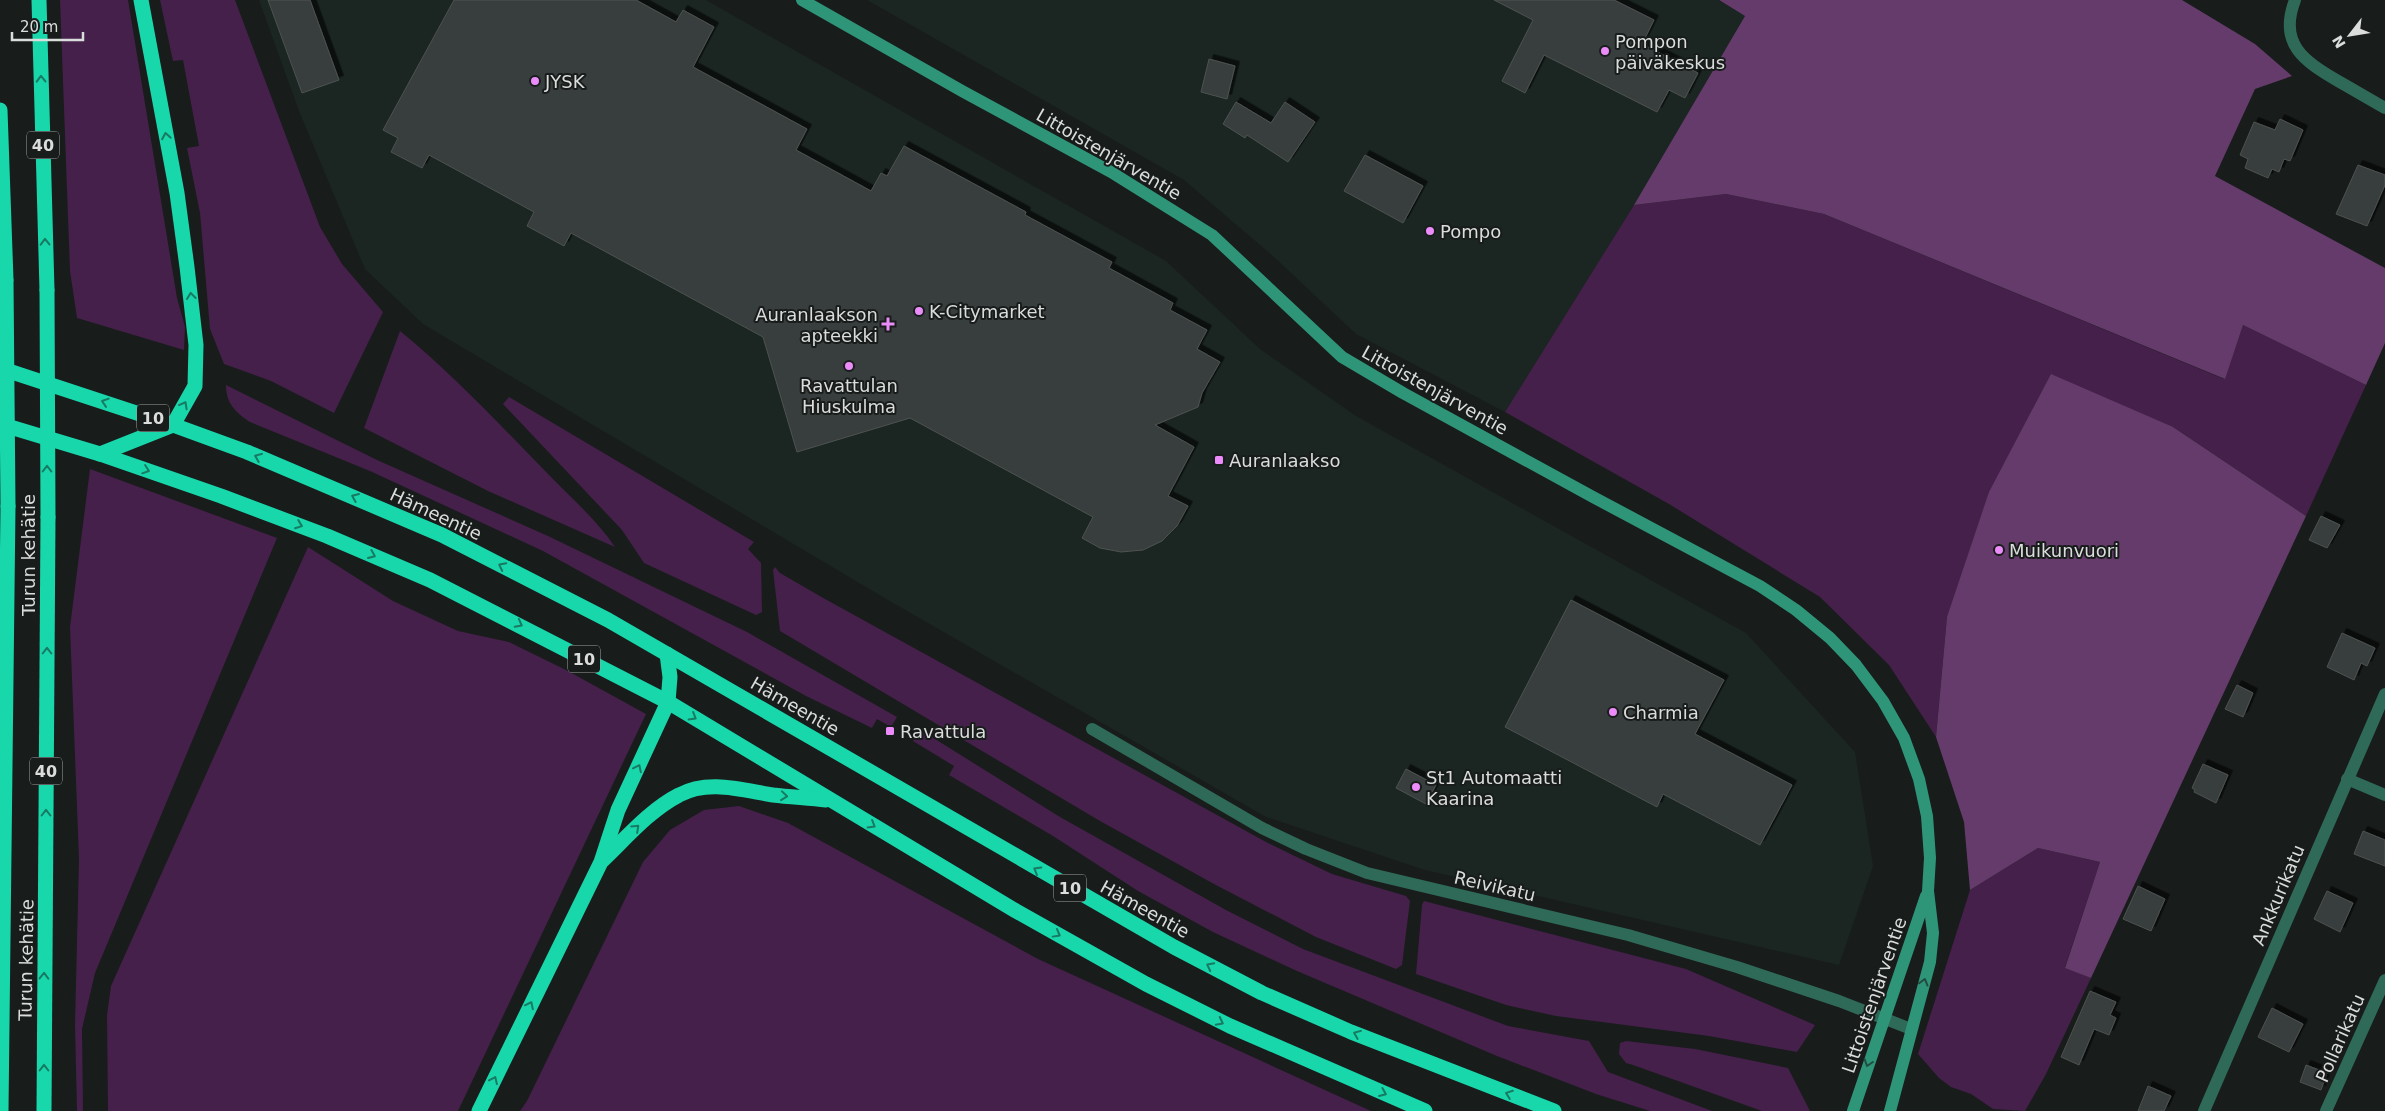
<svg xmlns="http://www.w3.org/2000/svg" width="2385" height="1111" viewBox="0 0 2385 1111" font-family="'DejaVu Sans',sans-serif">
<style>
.built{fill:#1b2622}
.green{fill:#45204a}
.forest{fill:#643b6a}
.building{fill:#393e3c;stroke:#4d5250;filter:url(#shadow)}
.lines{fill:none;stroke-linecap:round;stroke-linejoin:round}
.street{stroke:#2f6957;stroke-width:12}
.secondary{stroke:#2f9579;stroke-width:12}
.highway{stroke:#18d7ab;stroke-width:15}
.highway-bridge{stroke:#18d7ab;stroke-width:15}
.oneway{stroke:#187a63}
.oneway2{stroke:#214c41}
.poi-dot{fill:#ec8cfa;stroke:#181c1b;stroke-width:2}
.labels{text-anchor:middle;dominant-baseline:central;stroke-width:4;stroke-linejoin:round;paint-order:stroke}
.shield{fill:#181c1b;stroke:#a0a3a2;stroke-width:1}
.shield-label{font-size:16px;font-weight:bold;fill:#dadddc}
.poi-label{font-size:18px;fill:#dadddc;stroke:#181c1b;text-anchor:start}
.street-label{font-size:18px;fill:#dadddc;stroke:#181c1b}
</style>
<defs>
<filter id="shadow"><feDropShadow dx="4.5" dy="-4.5" stdDeviation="0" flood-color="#0009"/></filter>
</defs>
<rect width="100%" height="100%" fill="#181c1b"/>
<g class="built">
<polygon points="259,0 706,0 1166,261 1260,349 1356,416 1746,633 1855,752 1873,866 1839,965 1425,870 1266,817 888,600 423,324 365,269 299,111"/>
<polygon points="867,0 1718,0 1745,16 1634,205 1505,412 1356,334 1274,257 1184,180"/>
</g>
<g class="green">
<polygon points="60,0 128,0 177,298 185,327 184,350 77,318 70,271"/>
<polygon points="160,0 235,0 320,227 342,264 383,312 334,413 271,381 224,364 210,329 200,213 187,148 199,146 183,60 173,61"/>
<polygon points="1726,194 1824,214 2224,379 2243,325 2366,385 2306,516 2173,427 1947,617 1936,737 1889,665 1820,597 1669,504 1505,412 1634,205"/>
<path d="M 400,331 C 453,374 500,425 548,474 C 570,497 597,520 615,547 L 488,491 L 364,428 Z"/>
<path d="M 226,385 L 377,460 L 548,536 L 747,632 L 897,717 L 891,727 L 877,719 L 872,728 L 806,696 L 543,551 L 370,471 L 250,422 C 235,412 226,403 226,385 Z"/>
<polygon points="509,397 754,542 748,549 761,563 762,612 756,615 644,563 622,530 503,404"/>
<polygon points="90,469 277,538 95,973 82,1029 83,1111 77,1111 75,1025 79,859 70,627"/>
<polygon points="308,547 393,601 458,631 509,642 566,670 646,714 458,1111 108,1111 107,1015 111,986"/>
<polygon points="775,567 780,573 825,599 1266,842 1332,874 1406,896 1410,901 1402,965 1396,969 1316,937 1214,884 1100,821 780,631 773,570"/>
<polygon points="919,729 1060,817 1226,910 1303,949 1508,1026 1589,1041 1608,1072 1712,1111 1650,1111 1596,1094 1497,1056 1297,971 1213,932 1138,891 1053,836 949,775 954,766 913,741"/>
<polygon points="739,806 788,823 1038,959 1371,1111 520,1111 527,1101 643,862 670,830 704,810"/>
<polygon points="2038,848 2100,862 2065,967 2091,978 2046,1074 2025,1111 1993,1109 1971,1094 1951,1087 1939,1078 1918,1054 1970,890"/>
<polygon points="1424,901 1686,969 1815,1025 1797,1052 1709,1036 1556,1016 1506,1005 1416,974 1422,905"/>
<polygon points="1626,1041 1695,1049 1788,1068 1810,1111 1762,1111 1633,1065 1626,1063 1619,1054 1620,1043"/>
</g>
<g class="forest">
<polygon points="1719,0 2182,0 2255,44 2292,76 2255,89 2215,176 2385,268 2385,343 2366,385 2243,325 2225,379 1824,214 1726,194 1634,205 1745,16"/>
<polygon points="2051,374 2173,427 2306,516 2091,978 2065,968 2100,862 2038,848 1970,890 1964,822 1936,737 1947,617 1989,492"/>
</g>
<g class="building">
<polygon points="268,0 310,0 339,80 302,93"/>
<polygon points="454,0 636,0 676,22 683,10 714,27 693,67 807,129 796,150 871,191 881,173 887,176 904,146 1026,212 1025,215 1112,262 1109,268 1173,303 1170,310 1207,330 1197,349 1220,362 1202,393 1198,407 1155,425 1194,447 1168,496 1188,506 1177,526 1162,541 1143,550 1121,552 1100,548 1082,538 1093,517 910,418 797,452 763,337 571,233 564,246 527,226 534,212 429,155 422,168 391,152 398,138 383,130"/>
<polygon points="1494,0 1614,0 1654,20 1642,44 1698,73 1685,98 1669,90 1657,112 1544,55 1525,93 1502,81 1533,20"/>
<polygon points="1209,59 1235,66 1227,99 1201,92"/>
<polygon points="1236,102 1271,123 1285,102 1315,122 1288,162 1247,135 1245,138 1223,124"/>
<polygon points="2280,119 2303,130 2290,161 2284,159 2279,172 2272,169 2268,178 2245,168 2248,159 2240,155 2254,122 2275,130"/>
<polygon points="1365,155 1423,186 1403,223 1344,191"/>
<polygon points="2358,165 2385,175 2385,185 2367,226 2336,214"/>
<polygon points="2321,516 2340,525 2327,548 2309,540"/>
<polygon points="1571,600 1724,680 1695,734 1792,785 1760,845 1663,794 1657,807 1505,727"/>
<polygon points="2342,633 2375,648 2367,666 2361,663 2354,680 2327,667"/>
<polygon points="2237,685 2253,693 2243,717 2225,709"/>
<polygon points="2203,764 2228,775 2216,803 2194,792 2195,790 2192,788"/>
<polygon points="1406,769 1436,785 1426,804 1396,788"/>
<polygon points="2363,831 2385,840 2385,866 2354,854"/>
<polygon points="2138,886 2165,899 2151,931 2123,919"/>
<polygon points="2327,891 2353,903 2340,932 2314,919"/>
<polygon points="2090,991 2116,1002 2110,1015 2116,1018 2109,1035 2094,1029 2079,1065 2061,1057"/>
<polygon points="2272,1008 2303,1024 2289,1052 2258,1037"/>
<polygon points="2306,1065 2327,1073 2321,1090 2300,1082"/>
<polygon points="2148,1086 2171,1096 2164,1111 2138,1111"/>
</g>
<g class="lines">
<g class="street">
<path d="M 2295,0 C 2278,44 2304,61 2338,81 C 2354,90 2369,99 2385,108"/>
<polyline points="1092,729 1262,828 1306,849 1367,873 1628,935 1737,967 1839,1001 1911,1029"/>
<polyline points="2347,779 2385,795"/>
<polyline points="2204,1111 2385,694"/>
<polyline points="2326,1111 2385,980"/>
</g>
<g class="secondary">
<polyline points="802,0 962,91 1111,172 1212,235 1342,357 1403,393 1593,497 1760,586 1796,610 1830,638 1856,665 1883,701 1904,738 1919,779 1927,816 1930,858 1928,891 1933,933 1930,962 1890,1111"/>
<polyline points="1853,1111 1926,896"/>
</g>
<g class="highway">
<polyline points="39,0 47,290"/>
<polyline points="0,110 6,280"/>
<polyline points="0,368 173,425 247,452 442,535 608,620 1174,947 1262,993 1351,1032 1554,1111"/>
<polyline points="0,424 100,454 221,496 327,536 430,580 668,702 1016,911 1146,984 1230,1026 1425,1111"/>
<polyline points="100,454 173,425 195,386 196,345 187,267 177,193 141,0"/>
<path d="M 603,860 C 627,837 650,810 679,795 C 708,779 742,790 773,795 C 790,797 808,798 826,800"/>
<polyline points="1,1111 8,506"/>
<polyline points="44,1111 48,517"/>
<polyline points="479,1111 601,862 618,810 668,702 670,677 667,654"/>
</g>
<g class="highway-bridge">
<polyline points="6,280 8,506"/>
<polyline points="47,290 48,517"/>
</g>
</g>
<defs><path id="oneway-chevron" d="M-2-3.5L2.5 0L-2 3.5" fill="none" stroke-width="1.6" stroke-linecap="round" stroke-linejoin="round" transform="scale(1.25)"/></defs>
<g class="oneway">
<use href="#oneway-chevron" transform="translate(41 79) rotate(-91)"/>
<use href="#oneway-chevron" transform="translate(166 136) rotate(-100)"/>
<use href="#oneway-chevron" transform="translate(45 242) rotate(-91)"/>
<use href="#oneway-chevron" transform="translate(191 296) rotate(-97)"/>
<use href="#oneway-chevron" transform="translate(105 402) rotate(-162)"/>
<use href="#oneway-chevron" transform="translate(184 405) rotate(-61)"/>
<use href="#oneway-chevron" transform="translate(258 457) rotate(-158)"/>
<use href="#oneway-chevron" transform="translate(47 469) rotate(-90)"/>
<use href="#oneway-chevron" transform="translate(146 470) rotate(19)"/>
<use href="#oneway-chevron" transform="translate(355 497) rotate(-157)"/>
<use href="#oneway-chevron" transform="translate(299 525) rotate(21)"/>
<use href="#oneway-chevron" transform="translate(372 555) rotate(23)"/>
<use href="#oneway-chevron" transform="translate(502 566) rotate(-153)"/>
<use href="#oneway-chevron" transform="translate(519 624) rotate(28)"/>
<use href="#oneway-chevron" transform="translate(47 651) rotate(-90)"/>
<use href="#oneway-chevron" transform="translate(693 717) rotate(31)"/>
<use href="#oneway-chevron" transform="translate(638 768) rotate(-64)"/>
<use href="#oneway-chevron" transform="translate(784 796) rotate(6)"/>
<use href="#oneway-chevron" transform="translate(46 813) rotate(-90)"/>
<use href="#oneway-chevron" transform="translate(872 825) rotate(31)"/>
<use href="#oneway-chevron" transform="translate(636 828) rotate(-43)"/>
<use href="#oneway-chevron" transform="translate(1037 870) rotate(-150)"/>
<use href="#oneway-chevron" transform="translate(1057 934) rotate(29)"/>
<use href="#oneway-chevron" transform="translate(1210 966) rotate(-153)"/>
<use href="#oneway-chevron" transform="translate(44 976) rotate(-89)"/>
<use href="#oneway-chevron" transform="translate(530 1005) rotate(-64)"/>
<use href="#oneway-chevron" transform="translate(1220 1022) rotate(27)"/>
<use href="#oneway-chevron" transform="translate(1357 1034) rotate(-158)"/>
<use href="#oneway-chevron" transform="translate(44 1068) rotate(-90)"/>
<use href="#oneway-chevron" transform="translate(494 1080) rotate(-65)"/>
<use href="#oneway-chevron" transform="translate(1383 1093) rotate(23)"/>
<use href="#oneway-chevron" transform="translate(1509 1094) rotate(-159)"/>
</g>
<g class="oneway2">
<use href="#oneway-chevron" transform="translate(1924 982) rotate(-75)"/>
<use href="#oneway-chevron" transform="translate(1868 1063) rotate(108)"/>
</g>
<g class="poi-dot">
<circle cx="1605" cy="51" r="5"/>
<circle cx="535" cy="81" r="5"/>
<circle cx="1430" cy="231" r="5"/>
<circle cx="919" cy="311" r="5"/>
<path d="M885.5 316.5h5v5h5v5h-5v5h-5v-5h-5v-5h5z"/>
<circle cx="849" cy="366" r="5"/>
<rect x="1214" y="455" width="10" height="10" rx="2.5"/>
<circle cx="1999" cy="550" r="5"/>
<circle cx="1613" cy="712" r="5"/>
<rect x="885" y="726" width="10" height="10" rx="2.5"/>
<circle cx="1416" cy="787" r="5"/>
</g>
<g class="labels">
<g class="shield">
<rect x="27" y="131.5" width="32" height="27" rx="4"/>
<rect x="137" y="404.5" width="32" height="27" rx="4"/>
<rect x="568" y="645.5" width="32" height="27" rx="4"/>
<rect x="30" y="757.5" width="32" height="27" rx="4"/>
<rect x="1054" y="874.5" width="32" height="27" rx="4"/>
</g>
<g class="shield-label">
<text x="43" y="145">40</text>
<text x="153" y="418">10</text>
<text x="584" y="659">10</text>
<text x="46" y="771">40</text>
<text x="1070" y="888">10</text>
</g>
<g class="poi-label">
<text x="1615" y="41">Pompon<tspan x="1615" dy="21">päiväkeskus</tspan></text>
<text x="545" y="81">JYSK</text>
<text x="1440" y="231">Pompo</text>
<text x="929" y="311">K-Citymarket</text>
<text x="878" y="314" text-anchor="end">Auranlaakson<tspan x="878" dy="21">apteekki</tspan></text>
<text x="849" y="385" text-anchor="middle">Ravattulan<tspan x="849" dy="21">Hiuskulma</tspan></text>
<text x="1229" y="460">Auranlaakso</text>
<text x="2009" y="550">Muikunvuori</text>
<text x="1623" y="712">Charmia</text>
<text x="900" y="731">Ravattula</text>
<text x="1426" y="777">St1 Automaatti<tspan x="1426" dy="21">Kaarina</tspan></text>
</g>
<g class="street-label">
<text transform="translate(1109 154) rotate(30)">Littoistenjärventie</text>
<text transform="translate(1435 390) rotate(29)">Littoistenjärventie</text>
<text transform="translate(436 514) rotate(25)">Hämeentie</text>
<text transform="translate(28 555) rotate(-90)">Turun kehätie</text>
<text transform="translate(795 706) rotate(30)">Hämeentie</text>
<text transform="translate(1495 886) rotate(13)">Reivikatu</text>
<text transform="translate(2278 895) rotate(-67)">Ankkurikatu</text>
<text transform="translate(1145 909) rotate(29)">Hämeentie</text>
<text transform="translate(26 960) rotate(-89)">Turun kehätie</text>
<text transform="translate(1874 995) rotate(-71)">Littoistenjärventie</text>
<text transform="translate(2340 1038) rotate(-66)">Pollarikatu</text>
</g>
</g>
<g transform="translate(2350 35) rotate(239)" stroke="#181c1b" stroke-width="4" paint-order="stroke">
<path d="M0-4L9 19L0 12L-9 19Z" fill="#dadddc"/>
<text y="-8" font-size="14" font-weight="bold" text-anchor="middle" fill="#dadddc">N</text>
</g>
<path d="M12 32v8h71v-8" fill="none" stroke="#dadddc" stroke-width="2.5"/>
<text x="20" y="32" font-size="15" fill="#dadddc" stroke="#181c1b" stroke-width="4" paint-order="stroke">20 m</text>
</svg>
